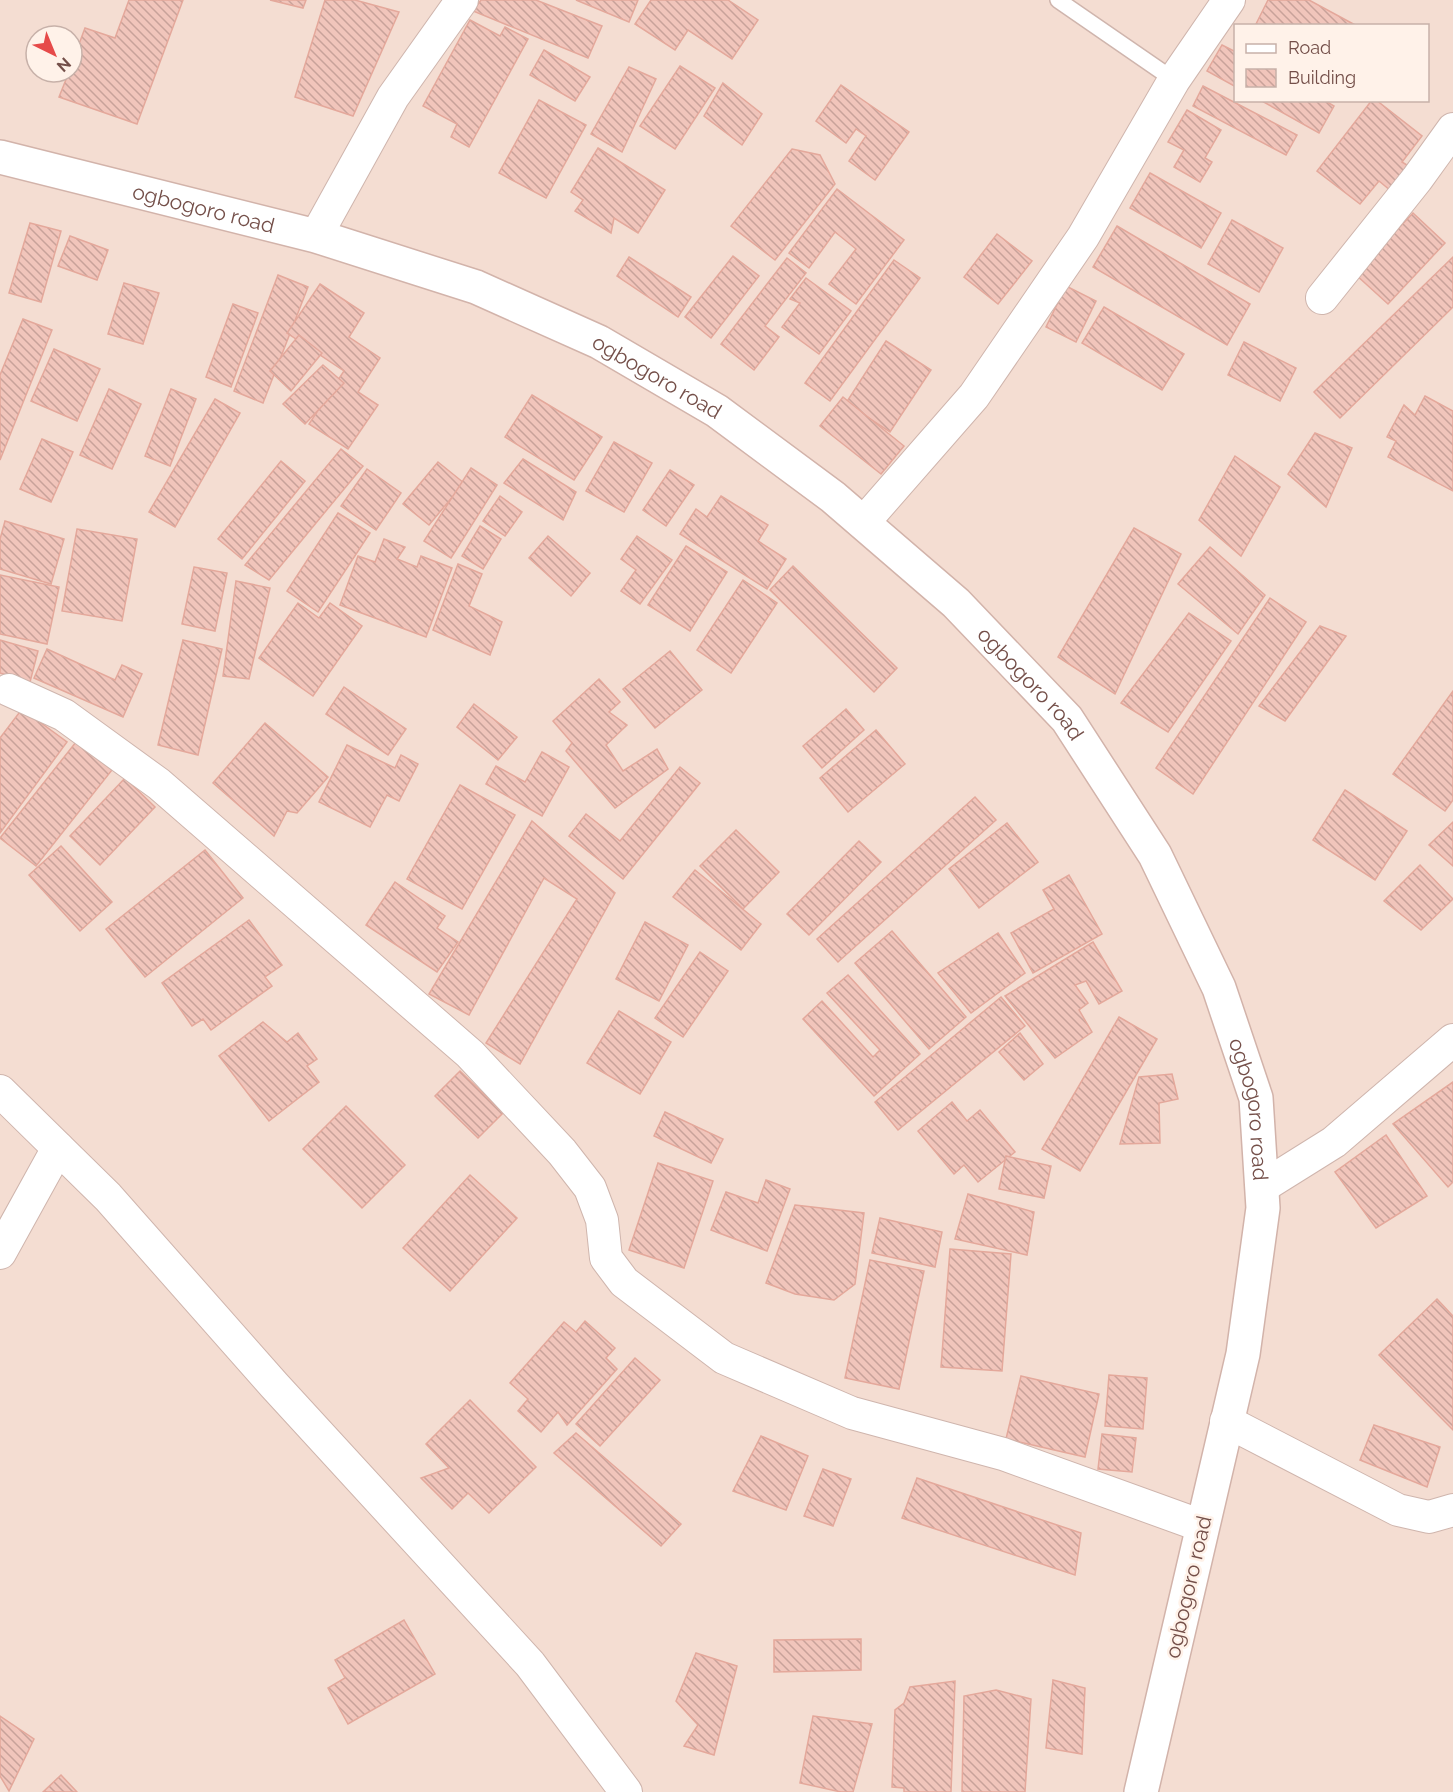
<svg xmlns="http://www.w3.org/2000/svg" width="1453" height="1792" viewBox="0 0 1453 1792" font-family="Raleway,sans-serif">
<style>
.residential{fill:#f4ddd2;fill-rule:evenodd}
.building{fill:url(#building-back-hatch);stroke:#e4a89b;stroke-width:1.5}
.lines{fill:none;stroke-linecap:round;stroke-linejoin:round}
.lane-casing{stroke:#cfb5ad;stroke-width:18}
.street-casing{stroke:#cfb5ad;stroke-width:34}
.secondary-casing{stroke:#d2b3aa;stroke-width:36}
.lane{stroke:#fff;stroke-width:15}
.street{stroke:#fff;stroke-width:32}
.secondary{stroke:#fff;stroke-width:33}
.labels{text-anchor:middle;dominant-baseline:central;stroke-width:5;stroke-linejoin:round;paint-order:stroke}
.street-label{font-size:21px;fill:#744f49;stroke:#fff2e9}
</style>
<defs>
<pattern id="building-back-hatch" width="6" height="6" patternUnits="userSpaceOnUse" patternTransform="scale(1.5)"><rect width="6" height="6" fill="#f1c5bb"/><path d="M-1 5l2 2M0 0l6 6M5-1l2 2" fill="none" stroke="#c8a29a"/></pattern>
</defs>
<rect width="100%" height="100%" fill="#fcede3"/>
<path class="residential" d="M 0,0 L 1453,0 L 1453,1792 L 0,1792 ZM 1236,26 L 1428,26 L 1428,100 L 1236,100 ZM 36,36 L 72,36 L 72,72 L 36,72 Z"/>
<g class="building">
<polygon points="129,0 183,0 137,124 59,97 69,72 72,72 72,63 85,28 115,38"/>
<polygon points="270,0 306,0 303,8"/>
<polygon points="325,0 355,0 399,12 353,116 295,97"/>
<polygon points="481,0 536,0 602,26 588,58 473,11"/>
<polygon points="576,0 638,0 629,22"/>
<polygon points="651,0 728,0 758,20 732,59 688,30 675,50 635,24"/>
<polygon points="1268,0 1309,0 1357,26 1255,26"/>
<polygon points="470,20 500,36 505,27 528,39 469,147 451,137 457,124 423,106"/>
<polygon points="1222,45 1236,52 1236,87 1207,71"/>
<polygon points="544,50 590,77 575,101 530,75"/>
<polygon points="680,66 715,88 675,149 640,126"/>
<polygon points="629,67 656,79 622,152 591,134"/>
<polygon points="723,83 762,114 742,145 704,116"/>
<polygon points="841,85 909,132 875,180 849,161 866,136 856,129 846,143 816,121"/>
<polygon points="1203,86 1297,135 1286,155 1193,106"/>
<polygon points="539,100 586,125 546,198 499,173"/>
<polygon points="1260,100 1324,100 1334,106 1319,133"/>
<polygon points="1372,100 1376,100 1422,136 1402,162 1410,167 1391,191 1379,181 1360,204 1317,171"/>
<polygon points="1187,110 1221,130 1205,158 1212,162 1200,182 1174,167 1184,150 1168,142"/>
<polygon points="598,148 665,190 638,233 614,218 611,233 575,211 583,200 571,192"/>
<polygon points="792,149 820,155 835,184 775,260 731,226"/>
<polygon points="1150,173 1221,213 1201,248 1130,208"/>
<polygon points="837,189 904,240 856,304 829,284 856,249 835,232 809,268 789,253"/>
<polygon points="1413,213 1445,243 1388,304 1355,274"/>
<polygon points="1232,220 1283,248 1259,292 1208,264"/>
<polygon points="30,223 61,231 41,302 9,293"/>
<polygon points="1117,226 1250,304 1227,345 1093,267"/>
<polygon points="997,234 1032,261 998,304 964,277"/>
<polygon points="70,236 108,250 97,280 58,266"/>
<polygon points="733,256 759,276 711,338 685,317"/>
<polygon points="629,257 691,297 678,317 617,276"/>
<polygon points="1453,257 1453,307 1340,418 1314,392"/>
<polygon points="787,258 806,273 765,326 779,337 754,370 721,344"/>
<polygon points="894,260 920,278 830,401 805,383"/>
<polygon points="278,275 308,287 263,403 234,391"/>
<polygon points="806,278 851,311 819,354 782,327 800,303 790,299"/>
<polygon points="124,283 159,293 143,344 108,334"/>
<polygon points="320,284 364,313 349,337 380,358 358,392 378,405 348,449 309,424 344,371 287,333"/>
<polygon points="1066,286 1096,301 1076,342 1046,327"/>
<polygon points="233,304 258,313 231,387 206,377"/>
<polygon points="1104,307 1184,354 1162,390 1082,343"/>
<polygon points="23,319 52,330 0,460 0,375"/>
<polygon points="299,335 322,353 291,391 270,371"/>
<polygon points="886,341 931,370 890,432 846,403"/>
<polygon points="1244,342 1296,368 1280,401 1228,375"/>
<polygon points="54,349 100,369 77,421 31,401"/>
<polygon points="323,365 344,383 305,424 283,404"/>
<polygon points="109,389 141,404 112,469 80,455"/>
<polygon points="171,389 196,399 170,466 145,456"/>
<polygon points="532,395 602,437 574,480 505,437"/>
<polygon points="1425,396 1453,411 1453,491 1388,457 1396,441 1387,437 1404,405 1415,415"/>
<polygon points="843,397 904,446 881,474 820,426"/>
<polygon points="215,399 240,413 175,527 149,512"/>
<polygon points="1315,433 1352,448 1326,507 1288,474"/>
<polygon points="42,439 73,452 51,502 20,489"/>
<polygon points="614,442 652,463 624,512 586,491"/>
<polygon points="341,449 363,466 269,580 245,565"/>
<polygon points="1235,456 1280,487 1241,556 1199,520"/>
<polygon points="523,459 576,492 563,520 504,483"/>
<polygon points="281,461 305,481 242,559 218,539"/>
<polygon points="438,462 464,483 429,525 403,504"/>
<polygon points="471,468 497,485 451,558 424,541"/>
<polygon points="367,469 401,493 376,530 341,506"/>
<polygon points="670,470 694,485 666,526 643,510"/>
<polygon points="500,496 522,512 505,536 483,521"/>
<polygon points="721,496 768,525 758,541 786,559 767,589 680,534 696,509 707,517"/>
<polygon points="338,513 370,533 318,612 287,591"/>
<polygon points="5,521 64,539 51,584 0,569 0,539"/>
<polygon points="480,526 501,539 483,569 462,556"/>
<polygon points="1134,528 1181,554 1115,694 1058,657"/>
<polygon points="77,529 137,539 122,621 62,611"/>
<polygon points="548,536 590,573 571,596 529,558"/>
<polygon points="637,536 672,560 640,604 621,591 636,570 621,559"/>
<polygon points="384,539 405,547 397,559 417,567 421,556 452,568 426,637 340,605 358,556 375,562"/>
<polygon points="686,546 727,572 690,631 648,605"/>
<polygon points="1210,547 1265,595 1238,634 1178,584"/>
<polygon points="458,564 482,574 469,606 502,622 490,655 433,630"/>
<polygon points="793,566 897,668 874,692 770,590"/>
<polygon points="194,567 227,573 215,631 182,624"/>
<polygon points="0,575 59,587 47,644 0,634"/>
<polygon points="743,580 777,603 731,673 697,650"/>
<polygon points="236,581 270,588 249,679 223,676"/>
<polygon points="1270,598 1306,622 1193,794 1156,768"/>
<polygon points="298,603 319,618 330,603 362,626 313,696 259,658"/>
<polygon points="1189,613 1231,641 1168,732 1121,703"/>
<polygon points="1320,626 1346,636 1285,721 1259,706"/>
<polygon points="0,640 38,651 30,682 0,673"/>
<polygon points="183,640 222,649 198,755 158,745"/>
<polygon points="47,649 115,680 122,665 142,674 123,717 34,678"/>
<polygon points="670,651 702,690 655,728 623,689"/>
<polygon points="599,679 620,702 609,712 627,725 606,745 623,771 657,749 668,769 615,808 566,751 572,743 553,721"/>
<polygon points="344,687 406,729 388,755 326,714"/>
<polygon points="1453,691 1453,800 1445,811 1393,774"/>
<polygon points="474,704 517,737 498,760 457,727"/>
<polygon points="22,709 67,742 0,833 0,738"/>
<polygon points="846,709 864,730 822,768 803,746"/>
<polygon points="265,723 328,777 297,813 287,811 274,836 213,783"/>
<polygon points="876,730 905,764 848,812 820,778"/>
<polygon points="76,742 112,770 36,866 0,838"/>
<polygon points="347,745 395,768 401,755 418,764 399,801 387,795 370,827 319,802"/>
<polygon points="542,752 569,767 542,816 486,784 496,766 525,782"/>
<polygon points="680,767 700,783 623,879 569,836 586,814 620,841"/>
<polygon points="125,778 155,807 100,865 70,836"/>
<polygon points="460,785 515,815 462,909 407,879"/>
<polygon points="1345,790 1407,831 1375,880 1313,840"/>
<polygon points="975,797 996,820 838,962 817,939"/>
<polygon points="532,821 615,893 520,1064 486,1043 577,899 544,878 469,1015 429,994"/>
<polygon points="1453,822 1453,866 1429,845"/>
<polygon points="1007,823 1038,862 979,908 949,869"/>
<polygon points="736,830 779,872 743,909 700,866"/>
<polygon points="859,841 881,862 809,935 787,914"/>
<polygon points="61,846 112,902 80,931 29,875"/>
<polygon points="205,850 243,898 145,977 106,929"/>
<polygon points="1420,865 1453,899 1421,930 1384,901"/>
<polygon points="695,870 761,924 741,950 673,897"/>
<polygon points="1069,875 1102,934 1033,973 1011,933 1054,909 1043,890"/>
<polygon points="395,882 445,916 437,928 458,942 437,972 366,925"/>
<polygon points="249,920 282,965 265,977 272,986 211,1030 203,1019 192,1026 162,983"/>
<polygon points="645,922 688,945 659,1001 616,979"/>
<polygon points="892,931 966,1017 929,1049 855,963"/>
<polygon points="998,933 1025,973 971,1013 938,973"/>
<polygon points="1093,942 1122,991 1099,1004 1086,981 1075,985 1088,1003 1079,1010 1092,1032 1055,1058 1005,996"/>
<polygon points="700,952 728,971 683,1037 655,1018"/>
<polygon points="848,975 920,1054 874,1096 803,1019 822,1001 873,1057 880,1050 827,993"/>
<polygon points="1001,997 1025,1026 898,1130 875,1102"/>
<polygon points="619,1011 671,1042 640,1094 587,1063"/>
<polygon points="1119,1017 1157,1039 1080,1171 1042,1149"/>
<polygon points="263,1022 287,1042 298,1033 317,1059 307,1066 319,1082 269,1121 219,1056"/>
<polygon points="1020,1033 1043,1064 1024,1080 999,1052"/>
<polygon points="460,1071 503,1113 478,1138 435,1096"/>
<polygon points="1172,1074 1178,1099 1159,1103 1160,1143 1120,1144 1139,1077"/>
<polygon points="1453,1082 1453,1182 1448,1187 1393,1124"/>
<polygon points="952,1102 967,1121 980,1110 1015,1152 978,1182 964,1165 954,1174 918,1131"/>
<polygon points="346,1106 405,1165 362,1208 303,1149"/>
<polygon points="665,1112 723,1139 711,1163 654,1136"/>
<polygon points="1386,1135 1427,1196 1376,1228 1335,1172"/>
<polygon points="1006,1156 1051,1166 1044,1198 999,1189"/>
<polygon points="658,1163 713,1181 684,1268 629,1250"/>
<polygon points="470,1175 517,1218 450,1291 403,1248"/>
<polygon points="766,1180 790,1189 767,1251 711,1230 726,1192 758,1203"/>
<polygon points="968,1194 1034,1212 1027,1255 955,1239"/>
<polygon points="795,1205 864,1213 855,1284 834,1300 795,1294 766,1283"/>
<polygon points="880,1218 942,1232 935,1267 872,1253"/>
<polygon points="950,1249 1011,1254 1002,1371 941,1367"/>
<polygon points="870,1260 924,1271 899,1389 845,1378"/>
<polygon points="1437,1299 1453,1316 1453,1430 1379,1355"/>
<polygon points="585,1321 615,1348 606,1358 617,1369 567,1425 558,1412 541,1432 518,1411 528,1399 510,1383 564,1322 576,1332"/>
<polygon points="635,1358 660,1380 600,1446 576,1424"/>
<polygon points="1109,1375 1147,1378 1143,1429 1105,1426"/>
<polygon points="1021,1376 1099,1394 1085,1457 1006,1439"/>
<polygon points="470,1400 536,1467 489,1513 468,1493 452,1509 421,1478 449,1468 426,1444"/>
<polygon points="1374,1425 1440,1447 1427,1487 1360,1460"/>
<polygon points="576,1433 681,1524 661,1546 554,1453"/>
<polygon points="1102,1434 1136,1438 1132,1472 1098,1469"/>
<polygon points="761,1436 808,1456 786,1510 733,1491"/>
<polygon points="823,1469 851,1479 833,1526 804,1516"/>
<polygon points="917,1478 1081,1533 1075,1575 902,1518"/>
<polygon points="404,1620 435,1674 348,1724 328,1688 345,1678 335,1660"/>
<polygon points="861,1639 861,1670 774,1672 774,1640"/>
<polygon points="696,1653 737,1666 714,1755 684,1746 698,1725 676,1701"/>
<polygon points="1053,1680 1085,1688 1082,1754 1046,1748"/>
<polygon points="955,1681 951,1792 904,1792 904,1788 892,1787 895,1710 904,1703 910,1687"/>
<polygon points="996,1690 1031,1699 1025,1792 962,1792 964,1696"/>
<polygon points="0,1716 34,1739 9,1791 0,1776"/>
<polygon points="813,1716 872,1724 853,1792 841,1792 800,1783"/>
<polygon points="61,1775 77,1792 43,1792"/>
</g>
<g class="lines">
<defs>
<polyline id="lane" points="1058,0 1174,80"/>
<g id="street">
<polyline points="316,236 393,97 462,0"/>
<polyline points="1322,298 1417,179 1453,129"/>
<polyline points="863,523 974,396 1083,237 1174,80 1229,0"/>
<polyline points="9,690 64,715 159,784 470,1054 562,1152 590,1188 602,1220 606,1258 624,1282 724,1358 852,1413 1003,1454 1202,1526"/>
<polyline points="0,1091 108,1197 274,1385 530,1664 626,1792"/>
<polyline points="1262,1187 1334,1142 1453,1040"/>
<polyline points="0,1253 58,1148"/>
<polyline points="1226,1421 1398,1510 1429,1517 1453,1510"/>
</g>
<g id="secondary">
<path id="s1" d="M 0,157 L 316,236 L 476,287 L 599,342 L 717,411 L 833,497 L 956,603 L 1067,719 L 1155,855 L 1219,988 L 1256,1098 L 1263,1208 L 1243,1354 L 1141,1792"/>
</g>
</defs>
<use href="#lane" class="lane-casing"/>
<use href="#street" class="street-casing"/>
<use href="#secondary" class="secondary-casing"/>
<use href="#lane" class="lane"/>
<use href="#street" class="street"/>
<use href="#secondary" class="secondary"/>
</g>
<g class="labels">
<g class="street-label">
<text stroke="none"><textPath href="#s1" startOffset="210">ogbogoro road</textPath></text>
<text stroke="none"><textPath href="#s1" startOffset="696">ogbogoro road</textPath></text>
<text stroke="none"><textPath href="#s1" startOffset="1182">ogbogoro road</textPath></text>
<text stroke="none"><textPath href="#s1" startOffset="1668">ogbogoro road</textPath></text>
<text transform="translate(1188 1587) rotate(-77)">ogbogoro road</text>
</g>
</g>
<rect x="1234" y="24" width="195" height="78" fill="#fff2e9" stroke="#c7b1a9" stroke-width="1.5"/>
<rect x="1246" y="44" width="30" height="9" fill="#ffffff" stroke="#c7b1a9" stroke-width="1.5"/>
<text x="1288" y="54" font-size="18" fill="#744f49">Road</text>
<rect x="1246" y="69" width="30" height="18" fill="url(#building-back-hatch)" stroke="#c7b1a9" stroke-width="1.5"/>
<text x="1288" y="84" font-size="18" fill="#744f49">Building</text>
<g transform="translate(54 54) rotate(137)"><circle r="28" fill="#fff2e9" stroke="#c7b1a9" stroke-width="1.5"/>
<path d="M0-4.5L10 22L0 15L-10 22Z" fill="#e64a49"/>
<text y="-9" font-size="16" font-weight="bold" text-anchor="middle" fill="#744f49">N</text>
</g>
</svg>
